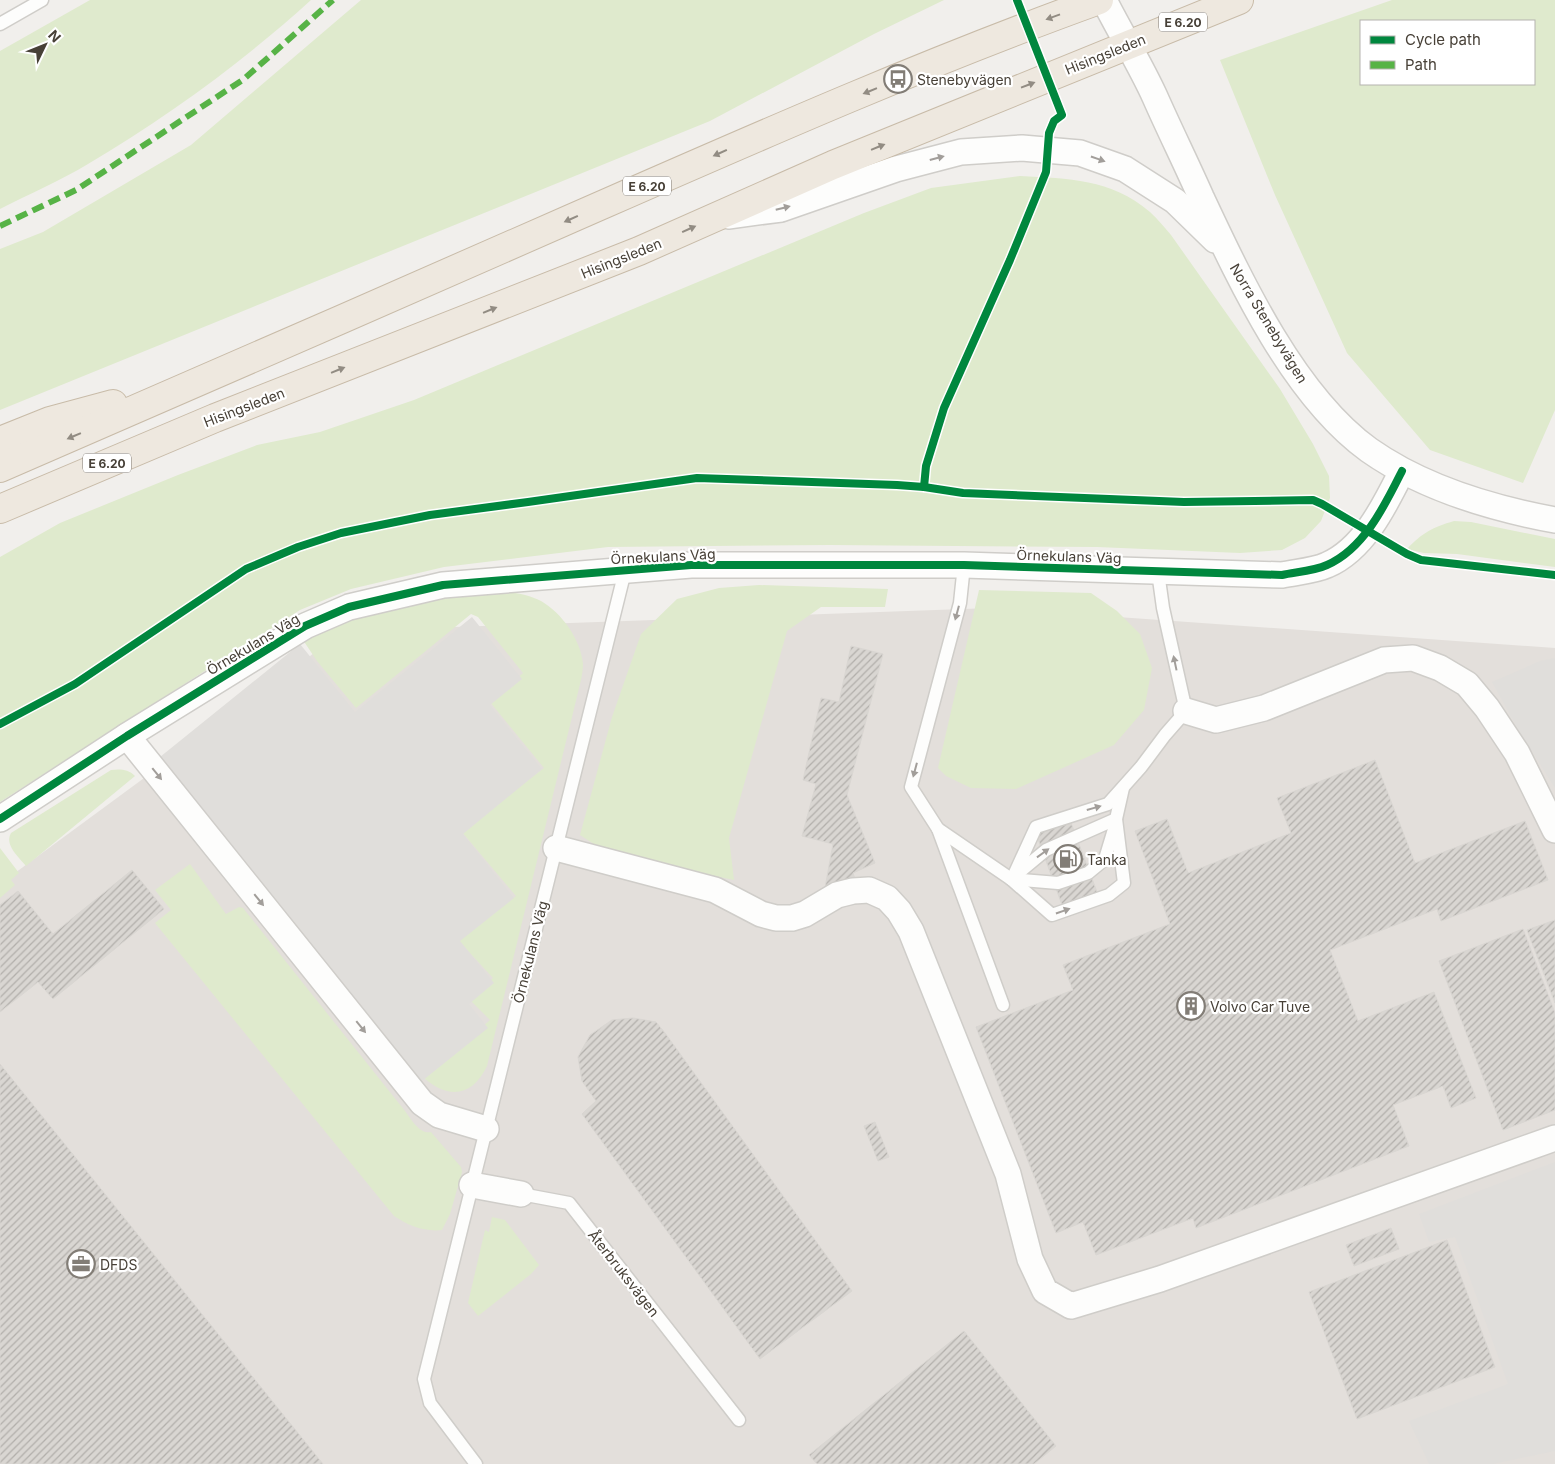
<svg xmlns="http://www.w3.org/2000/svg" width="1555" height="1464" viewBox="0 0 1555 1464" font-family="Inter,sans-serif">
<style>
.industrial{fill:#e3dfdb}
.green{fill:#dfeacd;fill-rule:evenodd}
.parking{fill:#e0dedb}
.building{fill:url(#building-hatch);stroke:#d9d6d2}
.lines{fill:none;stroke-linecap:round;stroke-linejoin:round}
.service-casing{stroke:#cfcdc9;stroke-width:15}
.minor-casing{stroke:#cfcdc9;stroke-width:28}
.trunk-casing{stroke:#c8bba8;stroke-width:30}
.service{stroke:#fdfdfc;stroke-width:12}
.minor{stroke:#fdfdfc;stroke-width:25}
.trunk{stroke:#eee8df;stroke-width:28}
.quiet{stroke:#57b346;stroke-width:6;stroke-dasharray:12 6;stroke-linecap:butt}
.cycleway-casing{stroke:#fff;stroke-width:11}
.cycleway{stroke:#00873e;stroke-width:8}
.oneway{fill:#928c83}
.oneway2{fill:#a29e9a}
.labels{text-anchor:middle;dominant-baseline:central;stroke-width:4.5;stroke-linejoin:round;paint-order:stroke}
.shield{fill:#fff;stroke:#7e7973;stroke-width:1}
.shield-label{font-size:12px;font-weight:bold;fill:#474037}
.street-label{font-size:14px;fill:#474037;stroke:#fff}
.poi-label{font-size:14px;fill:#474037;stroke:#fff;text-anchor:start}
</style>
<defs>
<pattern id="building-hatch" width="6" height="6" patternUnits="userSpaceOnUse" patternTransform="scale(1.25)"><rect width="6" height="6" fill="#d9d6d2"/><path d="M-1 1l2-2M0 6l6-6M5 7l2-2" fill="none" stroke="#b2afab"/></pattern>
</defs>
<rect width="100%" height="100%" fill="#f1efec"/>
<polygon class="industrial" points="991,608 1555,648 1555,1464 0,1464 0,884 344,631"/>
<g class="green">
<path d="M 90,0 L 311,0 C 244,61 166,118 88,164 C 60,181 29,194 0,209 L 0,51 Z"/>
<polygon points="361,0 944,0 874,34 710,121 0,410 0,249 43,232 191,145"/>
<path d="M 1392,0 L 1555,0 L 1555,410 L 1523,483 L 1430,450 L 1347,353 L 1275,195 L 1220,60 ZM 1361,21 L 1534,21 L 1534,84 L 1361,84 Z"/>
<path d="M 1020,176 C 1069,179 1110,178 1150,212 C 1158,219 1164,227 1171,235 L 1280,389 L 1313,444 L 1329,476 L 1330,498 L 1321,521 L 1305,538 L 1282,550 L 1240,553 L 1097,547 L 830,545 L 608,547 L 444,567 L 351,589 L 300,610 L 0,802 L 0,557 L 60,523 L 178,475 L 257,445 L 320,432 L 414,400 L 864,213 L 931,188 Z"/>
<path d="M 1454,521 L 1471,522 L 1555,539 L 1555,567 L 1457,554 L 1424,553 L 1407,549 C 1422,533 1433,527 1454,521 Z"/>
<polygon points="759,585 888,589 885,607 821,607 787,631 729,838 734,880 672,867 617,859 580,835 612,717 641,634 677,599 719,588"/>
<path d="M 496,590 C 510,592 528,594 541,601 C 562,613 581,640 583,664 C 583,669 582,675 581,680 L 487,1066 C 473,1096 449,1100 424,1078 L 490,1020 L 470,1000 L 493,978 L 459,941 L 516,896 L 462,832 L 544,768 L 490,702 L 523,673 L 478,617 L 471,614 L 356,708 L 317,661 L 303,640 L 359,614 L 397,605 Z"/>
<polygon points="979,590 1091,593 1117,611 1140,634 1152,668 1144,710 1114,745 1016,789 971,788 946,776 938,768"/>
<path d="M 111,770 C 120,769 128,769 135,776 L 26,866 C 19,857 4,845 11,833 Z"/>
<polygon points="0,848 19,873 11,880 15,885 0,898"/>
<path d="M 190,864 L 226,914 L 239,907 L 243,908 L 405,1111 C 411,1119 420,1135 431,1132 L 461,1167 L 462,1172 L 450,1214 L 442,1230 C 425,1232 409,1226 394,1216 L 155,923 L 171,910 L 155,890 Z"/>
<polygon points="492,1217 505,1220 539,1265 531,1274 478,1316 468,1303 485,1230 489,1232"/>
</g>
<g class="parking">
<polygon points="472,617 522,679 490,705 542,769 463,834 514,898 460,941 494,983 469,1004 488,1028 422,1081 160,757 300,644 355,712"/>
<polygon points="1555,658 1555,788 1518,729 1492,682 1540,661"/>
<polygon points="1555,1162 1555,1451 1493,1464 1429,1464 1409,1421 1508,1384 1455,1237 1429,1242 1419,1214"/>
</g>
<g class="building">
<polygon points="851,646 883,654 847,795 875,863 853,873 856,882 825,888 833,844 802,836 816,784 803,780 821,698 839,702"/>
<polygon points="1375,760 1415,863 1525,821 1548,880 1441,921 1437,909 1330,950 1358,1021 1434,992 1476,1098 1451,1108 1443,1086 1393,1105 1409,1146 1196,1228 1193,1218 1096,1255 1083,1222 1056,1233 976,1027 1073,990 1063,965 1170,924 1135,831 1167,819 1188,873 1291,833 1277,798"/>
<polygon points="1068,815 1100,900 1065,913 1034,828"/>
<polygon points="132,870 164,909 53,999 38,982 0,1012 0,905 18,891 53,934"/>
<polygon points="1555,920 1555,1003 1527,930"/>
<polygon points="1523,929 1555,1013 1555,1110 1503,1130 1439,961"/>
<polygon points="633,1018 656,1022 665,1033 852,1291 760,1359 582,1114 596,1101 582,1081 578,1057 590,1035 612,1020"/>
<polygon points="0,1064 323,1464 0,1464"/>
<polygon points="875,1122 889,1157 878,1161 864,1126"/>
<polygon points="1391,1228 1399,1249 1354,1266 1346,1245"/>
<polygon points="1447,1240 1495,1367 1357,1419 1309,1292"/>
<polygon points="964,1331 1056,1446 1034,1464 817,1464 809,1455"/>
</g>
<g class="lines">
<defs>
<g id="service">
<polyline points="0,24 42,0"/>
<polyline points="964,565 960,603 911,787 938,829 1011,879 1046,850 1116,819 1123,788"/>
<polyline points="938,829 1003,1005"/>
<polyline points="1014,875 1036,827 1108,804 1141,767 1165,735 1186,711 1163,608 1158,572"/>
<polyline points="1011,879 1052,915 1109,895 1124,883 1116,819"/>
<polyline points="1011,879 1058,883 1088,873 1105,859 1115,826"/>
<polyline points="521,1194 569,1203 739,1420"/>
<polyline points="476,1464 430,1403 424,1379 625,571"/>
</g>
<g id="minor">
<path d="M 1104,0 C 1120,32 1140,64 1155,97 C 1170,131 1186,163 1201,197 C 1240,280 1293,395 1369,450 C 1423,488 1490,508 1555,520"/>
<polyline points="728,216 781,209 896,169 961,152 1022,148 1080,153 1125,169 1175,201 1215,240"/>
<polyline points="1186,711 1216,720 1264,708 1384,660 1413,658 1440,668 1467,684 1487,708 1517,753 1555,830"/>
<polyline points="127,736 422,1103 439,1115 486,1129"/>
<path d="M 0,819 L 127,736 L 305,626 L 349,607 L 443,585 L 691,565 L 964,565 L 1282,575 C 1296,572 1314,571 1327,565 C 1364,549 1385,505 1402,471"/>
<polyline points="556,848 715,890 761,914 776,918 792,918 805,914 837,895 853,891 869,890 887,898 899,911 911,931 1008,1174 1030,1259 1045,1291 1071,1306 1160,1279 1555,1138"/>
<polyline points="472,1185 521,1194"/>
</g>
<g id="trunk">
<polyline points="0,441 50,421 113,404"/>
<path d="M 0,468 C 188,387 374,305 561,223 C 739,145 916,66 1099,0"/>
<polyline points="0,509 215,418 639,251 833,165 1239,0"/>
</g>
</defs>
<use href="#service" class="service-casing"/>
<use href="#minor" class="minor-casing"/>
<use href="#trunk" class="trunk-casing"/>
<use href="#service" class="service"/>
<use href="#minor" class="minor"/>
<use href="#trunk" class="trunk"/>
<polyline class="quiet" points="0,226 76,190 244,79 333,0"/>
<defs>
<g id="cycleway">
<polyline points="924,487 926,466 944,408 1010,260 1046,172 1049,133 1054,121 1062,115 1017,0"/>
<polyline points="0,724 75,684 246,569 298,547 341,533 430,515 528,502 697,478 897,485 924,487 963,493 1184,502 1313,500 1322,504 1407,554 1421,560 1555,575"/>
<path d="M 0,819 L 127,736 L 305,626 L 349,607 L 443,585 L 691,565 L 964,565 L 1282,575 C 1296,572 1314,571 1327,565 C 1364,549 1385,505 1402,471"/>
</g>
</defs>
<use href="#cycleway" class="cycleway-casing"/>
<use href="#cycleway" class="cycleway"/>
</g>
<defs><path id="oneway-solid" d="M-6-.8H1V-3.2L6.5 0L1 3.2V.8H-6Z" transform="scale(1.25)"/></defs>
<g class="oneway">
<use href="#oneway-solid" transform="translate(1053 17) rotate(160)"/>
<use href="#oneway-solid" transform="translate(1028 85) rotate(-21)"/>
<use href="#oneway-solid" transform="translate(870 91) rotate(158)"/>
<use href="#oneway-solid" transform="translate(878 147) rotate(-22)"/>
<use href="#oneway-solid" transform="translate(720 153) rotate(156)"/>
<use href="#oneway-solid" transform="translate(571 219) rotate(156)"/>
<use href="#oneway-solid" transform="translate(689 229) rotate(-24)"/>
<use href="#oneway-solid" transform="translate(490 310) rotate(-22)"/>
<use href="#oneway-solid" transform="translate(338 370) rotate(-22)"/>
<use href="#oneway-solid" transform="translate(74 436) rotate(157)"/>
</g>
<g class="oneway2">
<use href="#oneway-solid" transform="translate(937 158) rotate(-15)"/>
<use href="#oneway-solid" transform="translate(1098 159) rotate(19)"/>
<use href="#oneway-solid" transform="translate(783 208) rotate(-14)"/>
<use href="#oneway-solid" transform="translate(957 613) rotate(105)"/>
<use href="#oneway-solid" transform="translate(1175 663) rotate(-102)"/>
<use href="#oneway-solid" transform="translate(915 770) rotate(105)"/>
<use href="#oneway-solid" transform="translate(157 774) rotate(51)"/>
<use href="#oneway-solid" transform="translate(1094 808) rotate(-16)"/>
<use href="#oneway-solid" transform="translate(1043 853) rotate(-36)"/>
<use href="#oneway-solid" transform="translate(259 900) rotate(51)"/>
<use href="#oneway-solid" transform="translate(1063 911) rotate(-19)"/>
<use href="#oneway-solid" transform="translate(361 1027) rotate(51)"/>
</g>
<defs>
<symbol id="bus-ring" viewBox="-11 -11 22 22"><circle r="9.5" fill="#fff" stroke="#827d76" stroke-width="1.5"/><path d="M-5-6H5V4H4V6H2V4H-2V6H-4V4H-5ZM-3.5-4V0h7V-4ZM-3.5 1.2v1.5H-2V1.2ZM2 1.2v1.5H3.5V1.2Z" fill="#827d76"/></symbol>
<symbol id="fuel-ring" viewBox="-11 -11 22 22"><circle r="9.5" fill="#fff" stroke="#827d76" stroke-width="1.5"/><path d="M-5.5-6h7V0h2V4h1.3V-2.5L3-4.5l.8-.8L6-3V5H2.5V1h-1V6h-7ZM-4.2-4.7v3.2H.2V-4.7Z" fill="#827d76"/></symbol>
<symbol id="building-ring" viewBox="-11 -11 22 22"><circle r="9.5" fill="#fff" stroke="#827d76" stroke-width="1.5"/><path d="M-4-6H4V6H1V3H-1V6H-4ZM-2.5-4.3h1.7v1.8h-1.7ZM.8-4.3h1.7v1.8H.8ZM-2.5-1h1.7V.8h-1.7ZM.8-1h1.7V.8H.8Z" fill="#827d76"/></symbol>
<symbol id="office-ring" viewBox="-11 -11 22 22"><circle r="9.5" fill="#fff" stroke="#827d76" stroke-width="1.5"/><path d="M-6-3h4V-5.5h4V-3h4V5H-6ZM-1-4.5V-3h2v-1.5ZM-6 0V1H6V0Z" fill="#827d76"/></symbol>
</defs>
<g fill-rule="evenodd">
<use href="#bus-ring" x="882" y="63" width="32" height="32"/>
<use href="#fuel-ring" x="1052" y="843" width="32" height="32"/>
<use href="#building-ring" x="1175" y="990" width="32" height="32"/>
<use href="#office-ring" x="65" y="1248" width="32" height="32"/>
</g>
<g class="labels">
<g class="shield">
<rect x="1159" y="12.5" width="48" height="19" rx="4"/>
<rect x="623" y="176.5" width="48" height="19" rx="4"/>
<rect x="83" y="453.5" width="48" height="19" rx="4"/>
</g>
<g class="shield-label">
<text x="1183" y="22">E 6.20</text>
<text x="647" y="186">E 6.20</text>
<text x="107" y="463">E 6.20</text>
</g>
<g class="street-label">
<text transform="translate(1105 54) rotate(-22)">Hisingsleden</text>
<text transform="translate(621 258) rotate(-22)">Hisingsleden</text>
<text transform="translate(1269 323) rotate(59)">Norra Stenebyvägen</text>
<text transform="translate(244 407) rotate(-21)">Hisingsleden</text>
<text transform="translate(663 556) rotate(-3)">Örnekulans Väg</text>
<text transform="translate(1069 556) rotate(2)">Örnekulans Väg</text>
<text transform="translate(253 644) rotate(-31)">Örnekulans Väg</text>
<text transform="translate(530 952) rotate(-76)">Örnekulans Väg</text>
<text transform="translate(624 1273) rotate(52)">Återbruksvägen</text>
</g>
<g class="poi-label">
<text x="917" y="79">Stenebyvägen</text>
<text x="1087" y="859">Tanka</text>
<text x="1210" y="1006">Volvo Car Tuve</text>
<text x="100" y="1264">DFDS</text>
</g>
</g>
<rect x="1360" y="20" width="175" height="65" fill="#ffffff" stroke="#b5b3af"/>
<rect x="1370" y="36" width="25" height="8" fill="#00873e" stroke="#b5b3af"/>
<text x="1405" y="45" font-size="15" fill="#474037">Cycle path</text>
<rect x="1370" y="61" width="25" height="8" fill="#57b346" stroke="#b5b3af"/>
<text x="1405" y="70" font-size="15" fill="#474037">Path</text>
<g transform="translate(45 45) rotate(47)" stroke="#ffffff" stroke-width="4" paint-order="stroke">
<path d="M0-4L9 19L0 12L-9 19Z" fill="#474037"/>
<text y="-8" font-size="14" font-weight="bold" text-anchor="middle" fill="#474037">N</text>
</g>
</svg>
